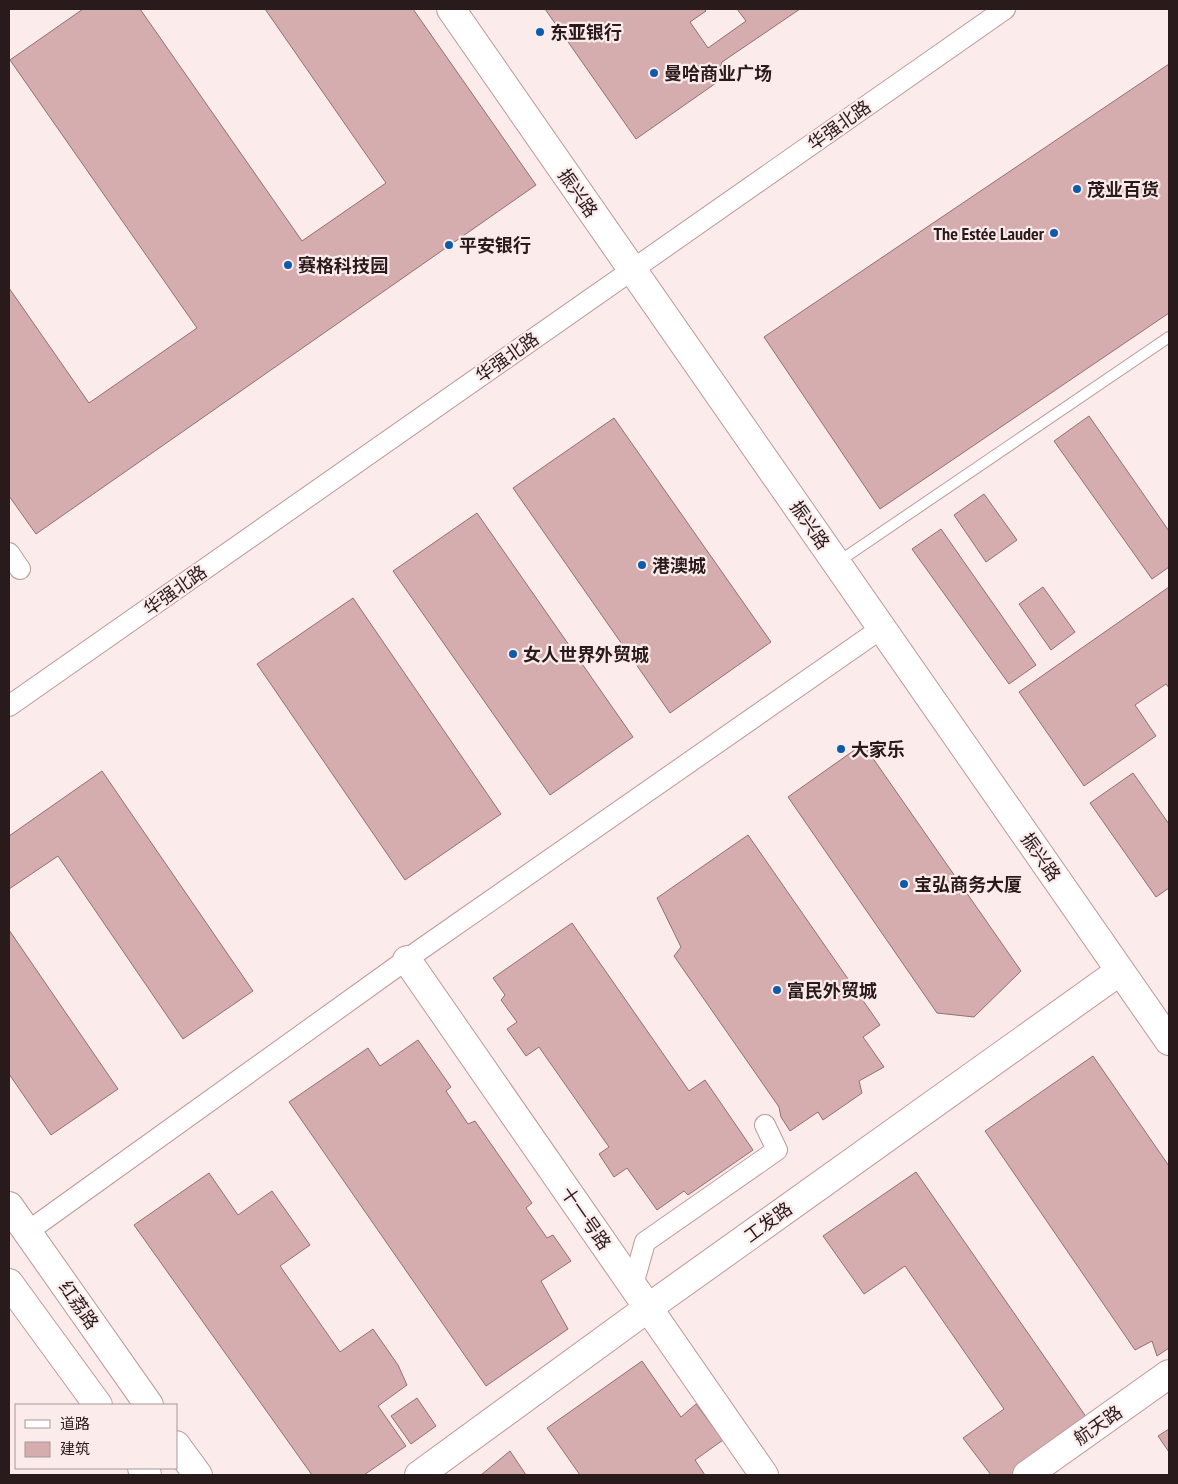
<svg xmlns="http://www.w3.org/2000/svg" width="1178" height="1484" viewBox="0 0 1178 1484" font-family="'PT Sans Narrow','Noto Sans SC',sans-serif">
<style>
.building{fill:#d6adaf;stroke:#946e70}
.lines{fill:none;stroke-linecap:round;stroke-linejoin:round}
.lane-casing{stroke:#bf9799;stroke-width:12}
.street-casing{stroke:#bf9799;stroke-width:22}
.secondary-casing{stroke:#bf9799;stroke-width:30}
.lane{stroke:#fff;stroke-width:10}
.street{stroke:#fff;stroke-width:20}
.secondary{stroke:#fff;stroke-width:28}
.poi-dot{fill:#0d5baa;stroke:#fcebeb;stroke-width:2}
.labels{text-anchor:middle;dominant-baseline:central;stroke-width:4.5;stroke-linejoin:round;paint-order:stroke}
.poi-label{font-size:18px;font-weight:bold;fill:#291a1b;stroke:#fcebeb;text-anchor:start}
.street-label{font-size:18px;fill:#291a1b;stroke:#fcebeb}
</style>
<rect width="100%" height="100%" fill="#fcebeb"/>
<g class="building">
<polygon points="83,9 140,9 302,241 386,183 265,9 413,9 536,185 36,534 9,496 9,288 89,403 197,328 10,60"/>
<polygon points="545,9 704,9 706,11 690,22 708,48 746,21 737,9 800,9 722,62 716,83 636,139"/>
<polygon points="1169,64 1169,313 880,509 764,337"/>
<polygon points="1089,416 1169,531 1169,567 1152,579 1054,441"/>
<polygon points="614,418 771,642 670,713 513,488"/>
<polygon points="984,494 1017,540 986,562 954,515"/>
<polygon points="477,513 633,737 550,795 393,571"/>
<polygon points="941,529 1036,665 1009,684 912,549"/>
<polygon points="1043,587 1075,632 1051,650 1019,604"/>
<polygon points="1169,587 1169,688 1166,684 1135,705 1156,736 1084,786 1019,692"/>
<polygon points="353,598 501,814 405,880 257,664"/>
<polygon points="863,744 1021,971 974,1017 937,1013 788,797"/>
<polygon points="102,771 253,991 183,1039 58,856 9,889 9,836"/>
<polygon points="1133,773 1169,824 1169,888 1156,897 1090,803"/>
<polygon points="748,835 880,1025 863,1037 884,1067 859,1081 862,1093 823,1120 818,1112 790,1131 781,1117 779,1107 674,956 681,947 657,898"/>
<polygon points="572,923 689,1091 705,1080 753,1150 688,1195 684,1191 657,1210 627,1168 614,1177 599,1154 609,1147 539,1047 526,1056 507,1029 517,1022 501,1000 505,995 493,978"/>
<polygon points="9,930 118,1089 51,1135 9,1074"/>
<polygon points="418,1040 451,1087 446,1091 468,1124 475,1121 532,1203 526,1208 547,1238 553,1235 571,1261 541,1281 568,1329 486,1386 289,1102 368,1048 380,1066"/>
<polygon points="1093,1056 1169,1166 1169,1348 1157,1356 1152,1341 1135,1350 985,1131"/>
<polygon points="916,1172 1089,1421 1011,1475 991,1475 963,1438 1004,1409 905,1266 864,1294 823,1236"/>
<polygon points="209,1173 238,1215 272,1191 310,1245 280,1266 340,1352 373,1329 398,1365 407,1385 378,1406 406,1446 364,1475 312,1475 134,1225"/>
<polygon points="642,1361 681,1417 696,1404 723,1440 695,1460 705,1475 580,1475 547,1428"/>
<polygon points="417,1398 436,1426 411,1444 391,1416"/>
<polygon points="1169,1429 1169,1452 1158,1436"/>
<polygon points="510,1451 526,1475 481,1475"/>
</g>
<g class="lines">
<defs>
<polyline id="lane" points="838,562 1169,337"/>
<g id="street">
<polyline points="9,553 20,569"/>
<polyline points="9,706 1005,9"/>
<polyline points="27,1232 417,952 882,628"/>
<polyline points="633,1285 645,1242 777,1150 765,1125"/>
</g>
<g id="secondary">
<polyline points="451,9 1169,1041"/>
<polyline points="407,960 764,1475"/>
<polyline points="9,1206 149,1405"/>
<polyline points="9,1283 98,1405"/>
<polyline points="176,1445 198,1475"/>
<polyline points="142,1468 147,1475"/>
<polyline points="419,1475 648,1308 1120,971"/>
<polyline points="1027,1475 1169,1374"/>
</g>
</defs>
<use href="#lane" class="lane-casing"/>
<use href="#street" class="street-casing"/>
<use href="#secondary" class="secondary-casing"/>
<use href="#lane" class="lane"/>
<use href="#street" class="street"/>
<use href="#secondary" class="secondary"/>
</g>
<g class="poi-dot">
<circle cx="540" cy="32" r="5"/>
<circle cx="654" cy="73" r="5"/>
<circle cx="1077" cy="189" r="5"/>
<circle cx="1054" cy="233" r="5"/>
<circle cx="449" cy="245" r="5"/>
<circle cx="288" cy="265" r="5"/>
<circle cx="642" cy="565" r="5"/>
<circle cx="513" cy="654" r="5"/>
<circle cx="841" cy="749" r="5"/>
<circle cx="904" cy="884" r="5"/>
<circle cx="777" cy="990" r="5"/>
</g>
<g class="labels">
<g class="poi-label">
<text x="550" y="32">东亚银行</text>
<text x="664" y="73">曼哈商业广场</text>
<text x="1087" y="189">茂业百货</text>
<text x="1044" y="233" text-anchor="end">The Estée Lauder</text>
<text x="459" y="245">平安银行</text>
<text x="298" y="265">赛格科技园</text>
<text x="652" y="565">港澳城</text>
<text x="523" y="654">女人世界外贸城</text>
<text x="851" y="749">大家乐</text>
<text x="914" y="884">宝弘商务大厦</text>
<text x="787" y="990">富民外贸城</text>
</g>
<g class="street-label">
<text transform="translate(839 125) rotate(-35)">华强北路</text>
<text transform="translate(578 193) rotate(55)">振兴路</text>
<text transform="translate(507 357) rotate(-35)">华强北路</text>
<text transform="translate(810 525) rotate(55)">振兴路</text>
<text transform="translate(175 590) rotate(-35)">华强北路</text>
<text transform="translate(1041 857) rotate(55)">振兴路</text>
<text transform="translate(586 1218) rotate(55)">十一号路</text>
<text transform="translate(768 1222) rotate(-36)">工发路</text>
<text transform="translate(79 1305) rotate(55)">红荔路</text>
<text transform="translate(1098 1425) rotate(-35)">航天路</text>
</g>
</g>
<rect width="1178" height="1484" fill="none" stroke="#291a1b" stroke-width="20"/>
<rect x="15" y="1404" width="162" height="65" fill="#fcebeb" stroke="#a89798"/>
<rect x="25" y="1420" width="25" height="8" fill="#ffffff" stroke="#a89798"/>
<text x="60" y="1429" font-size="15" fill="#291a1b">道路</text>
<rect x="25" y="1442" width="25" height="15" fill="#d6adaf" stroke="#a89798"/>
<text x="60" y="1454" font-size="15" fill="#291a1b">建筑</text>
</svg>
